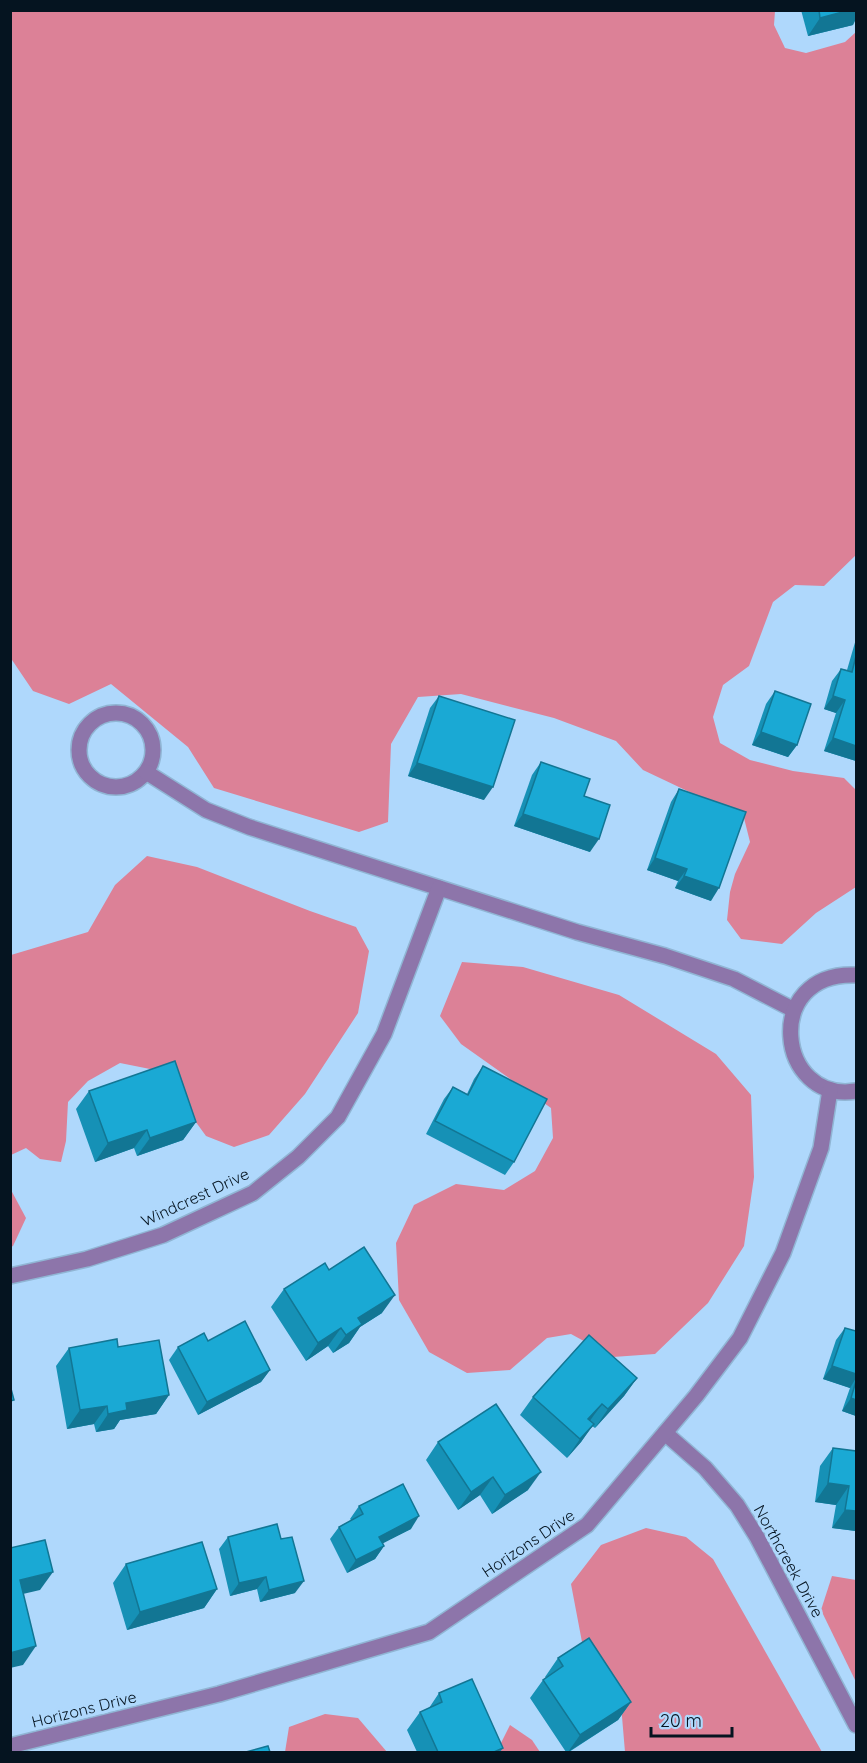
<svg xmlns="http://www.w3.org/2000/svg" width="867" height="1763" viewBox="0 0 867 1763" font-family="Quicksand,sans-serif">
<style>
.green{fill:#dc8197}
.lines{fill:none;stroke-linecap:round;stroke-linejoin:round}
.minor-casing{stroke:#90b5d4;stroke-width:18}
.minor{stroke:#8d75aa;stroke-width:15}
.wall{fill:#1691b6}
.shaded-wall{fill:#127694}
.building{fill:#1aa9d4;stroke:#127694;stroke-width:1.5}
.labels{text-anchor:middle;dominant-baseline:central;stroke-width:6;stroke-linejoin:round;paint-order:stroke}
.street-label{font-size:16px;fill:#051420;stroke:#afd8fc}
</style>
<rect width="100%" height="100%" fill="#afd8fc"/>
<g class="green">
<polygon points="10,11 775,11 774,25 785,48 806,53 845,42 856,32 856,555 824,586 795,585 773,602 749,666 723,685 713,717 720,743 750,760 793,771 844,778 856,790 856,887 816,913 782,944 741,939 727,920 730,892 735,874 750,842 743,814 700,797 643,770 616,741 554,718 461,694 418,697 391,744 388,822 359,832 214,788 188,747 111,684 69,704 33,691 10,657"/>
<polygon points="147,856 197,867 310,911 356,927 369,951 358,1013 305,1094 269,1135 234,1147 206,1136 190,1114 182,1084 150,1069 120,1063 88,1081 68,1102 66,1141 61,1162 40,1159 26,1148 11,1155 11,955 88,932 115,885"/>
<polygon points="462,962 523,967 619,995 716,1054 751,1095 754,1177 744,1246 708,1303 655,1354 613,1357 571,1334 547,1338 510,1370 467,1373 429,1352 399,1300 396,1243 414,1205 456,1184 504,1190 535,1171 553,1138 551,1108 461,1044 440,1016"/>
<polygon points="11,1190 26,1218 13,1246 11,1247"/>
<polygon points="646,1528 686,1537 713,1559 822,1752 625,1752 620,1693 582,1642 571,1584 601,1545"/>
<polygon points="832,1576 856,1580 856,1682 821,1610"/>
<polygon points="325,1714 358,1718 387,1752 285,1752 289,1727"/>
<polygon points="510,1725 532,1740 540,1752 499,1752 500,1745"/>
</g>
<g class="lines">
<defs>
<g id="minor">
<circle cx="116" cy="750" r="37"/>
<polyline points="146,772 206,810 249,827 577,932 665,956 734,979 794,1010"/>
<path d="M 856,975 C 761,971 777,1104 856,1091"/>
<polyline points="10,1276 87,1259 163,1235 253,1193 298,1157 338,1117 384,1034 439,888"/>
<polyline points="665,1433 705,1468 737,1505 757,1537 856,1725"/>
<polyline points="10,1746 219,1694 429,1632 587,1525 696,1396 740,1338 783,1253 821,1148 830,1090"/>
</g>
</defs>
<use href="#minor" class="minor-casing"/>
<use href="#minor" class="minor"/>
</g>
<g class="wall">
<polygon points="801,10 856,10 853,25 808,36"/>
<polygon points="856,639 856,761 824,751 836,713 824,709 832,681 841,669 847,670"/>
<polygon points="775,691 797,745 788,757 752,745 766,704"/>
<polygon points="439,696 484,800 408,776 430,708"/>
<polygon points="541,762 584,796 590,852 514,826 532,775"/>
<polygon points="679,789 711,901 675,888 678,881 647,870 671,802"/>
<polygon points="483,1066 514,1162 505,1175 426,1134 444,1099 453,1087 467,1094 474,1079"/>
<polygon points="89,1091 196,1122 183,1140 137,1156 134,1148 95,1162 76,1109"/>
<polygon points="329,1270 382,1313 360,1327 349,1343 333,1353 328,1346 306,1361 271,1307 284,1289"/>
<polygon points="845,1328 856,1331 856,1416 842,1411 850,1388 823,1379 836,1340"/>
<polygon points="208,1341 270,1370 261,1382 198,1415 169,1360 178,1347"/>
<polygon points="118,1347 169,1395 156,1414 120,1420 114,1429 96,1432 94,1424 67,1429 56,1366 69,1348"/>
<polygon points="637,1378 624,1396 595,1428 592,1426 581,1442 567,1458 520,1415 533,1397"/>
<polygon points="438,1442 528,1490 492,1514 480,1495 458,1510 426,1460"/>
<polygon points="833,1448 856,1451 856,1531 832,1528 836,1505 815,1502 820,1466"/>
<polygon points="359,1506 411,1529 382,1543 384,1546 375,1559 347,1573 330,1539 339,1527 351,1520 350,1519"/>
<polygon points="228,1537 295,1593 260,1602 257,1589 230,1596 219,1549"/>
<polygon points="126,1564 217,1589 204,1608 127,1630 113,1583"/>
<polygon points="558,1658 631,1702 618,1720 569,1752 566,1752 530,1698 543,1680 546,1678 545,1677"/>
<polygon points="439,1693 503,1748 500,1752 417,1752 407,1730 420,1712 429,1708"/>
</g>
<g class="shaded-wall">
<polygon points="850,10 856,10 856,19 853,25 808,36 820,18"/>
<polygon points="833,696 845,700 836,713 824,709"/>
<polygon points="761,732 797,745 788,757 752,745"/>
<polygon points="833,738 856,746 856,761 824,751"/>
<polygon points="417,763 493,787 484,800 408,776"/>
<polygon points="523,814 599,839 590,852 514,826"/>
<polygon points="655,858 687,869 678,881 647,870"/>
<polygon points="684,876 719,888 711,901 675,888"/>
<polygon points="196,1122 183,1140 137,1156 150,1138"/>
<polygon points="147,1130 134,1148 95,1162 108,1143"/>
<polygon points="395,1295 382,1313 360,1327 349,1343 333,1353 358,1318"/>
<polygon points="341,1328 328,1346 306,1361 318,1343"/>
<polygon points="832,1366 856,1374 856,1378 850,1388 823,1379"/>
<polygon points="270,1370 261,1382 198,1415 207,1402"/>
<polygon points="637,1378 624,1396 595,1428 608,1409"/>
<polygon points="169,1395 156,1414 120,1420 114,1429 96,1432 108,1414 126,1403"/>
<polygon points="851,1398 856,1400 856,1416 842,1411"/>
<polygon points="602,1404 589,1422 575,1437 588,1419"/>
<polygon points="107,1406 94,1424 67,1429 80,1410"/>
<polygon points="594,1424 581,1442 567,1458 580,1439"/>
<polygon points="541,1472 528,1490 492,1514 505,1495"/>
<polygon points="493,1477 480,1495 458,1510 471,1492"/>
<polygon points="828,1483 849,1486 836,1505 815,1502"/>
<polygon points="845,1510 856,1511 856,1531 832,1528"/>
<polygon points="419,1516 411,1529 370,1550 379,1537"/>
<polygon points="384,1546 375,1559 347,1573 356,1560"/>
<polygon points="53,1572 40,1590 10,1597 20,1580"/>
<polygon points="266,1577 257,1589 230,1596 239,1583"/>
<polygon points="304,1581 295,1593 260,1602 269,1590"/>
<polygon points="217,1589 204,1608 127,1630 140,1612"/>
<polygon points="36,1646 23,1665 10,1668 10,1653"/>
<polygon points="631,1702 618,1720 568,1752 580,1735"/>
</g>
<g class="building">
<polygon points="819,10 850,10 820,18"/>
<polygon points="856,656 856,746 833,738 845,700 833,696 841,669 852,672"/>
<polygon points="775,691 811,704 797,745 761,732"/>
<polygon points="439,696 515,720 493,787 417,763"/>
<polygon points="541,762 590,779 584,796 610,805 599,839 523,814"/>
<polygon points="679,789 746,812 719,888 684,876 687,869 655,858"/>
<polygon points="175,1061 196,1122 150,1138 147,1130 108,1143 89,1091"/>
<polygon points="483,1066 547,1099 514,1162 435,1121 453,1087 468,1095"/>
<polygon points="364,1247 395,1295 358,1318 362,1324 346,1335 341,1328 318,1343 284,1289 325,1263 329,1270"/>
<polygon points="245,1321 270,1370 207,1402 178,1347 204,1333 208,1341"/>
<polygon points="845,1328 856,1331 856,1374 832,1366"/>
<polygon points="589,1335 637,1378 608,1409 602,1404 588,1419 594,1424 580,1439 533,1397"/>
<polygon points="117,1339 118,1347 159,1340 169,1395 126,1403 127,1410 108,1414 107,1406 80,1410 69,1348"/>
<polygon points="856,1381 856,1400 851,1398"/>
<polygon points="10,1385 14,1400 10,1401"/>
<polygon points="496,1404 541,1472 505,1495 493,1477 471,1492 438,1442"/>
<polygon points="833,1448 856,1451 856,1511 845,1510 849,1486 828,1483"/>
<polygon points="403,1484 419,1516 379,1537 384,1546 356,1560 339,1527 363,1514 359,1506"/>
<polygon points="277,1524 281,1539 292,1537 304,1581 269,1590 266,1577 239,1583 228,1537"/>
<polygon points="45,1540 53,1572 20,1580 36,1646 10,1653 10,1548"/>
<polygon points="202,1542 217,1589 140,1612 126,1564"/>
<polygon points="589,1638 631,1702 580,1735 543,1680 563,1666 558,1658"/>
<polygon points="472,1679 503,1748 494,1752 438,1752 420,1712 442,1702 439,1693"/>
<polygon points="268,1746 270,1752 246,1752"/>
</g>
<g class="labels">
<g class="street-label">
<text transform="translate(195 1197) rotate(-25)">Windcrest Drive</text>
<text transform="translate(528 1543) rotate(-34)">Horizons Drive</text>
<text transform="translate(789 1561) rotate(61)">Northcreek Drive</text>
<text transform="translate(84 1709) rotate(-14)">Horizons Drive</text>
</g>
</g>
<rect width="867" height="1763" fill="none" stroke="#051420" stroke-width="24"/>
<path d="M651 1727v9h81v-9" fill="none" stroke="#051420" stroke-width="3"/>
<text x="660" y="1727" font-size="18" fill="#051420" stroke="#afd8fc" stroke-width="4.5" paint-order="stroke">20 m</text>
</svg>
